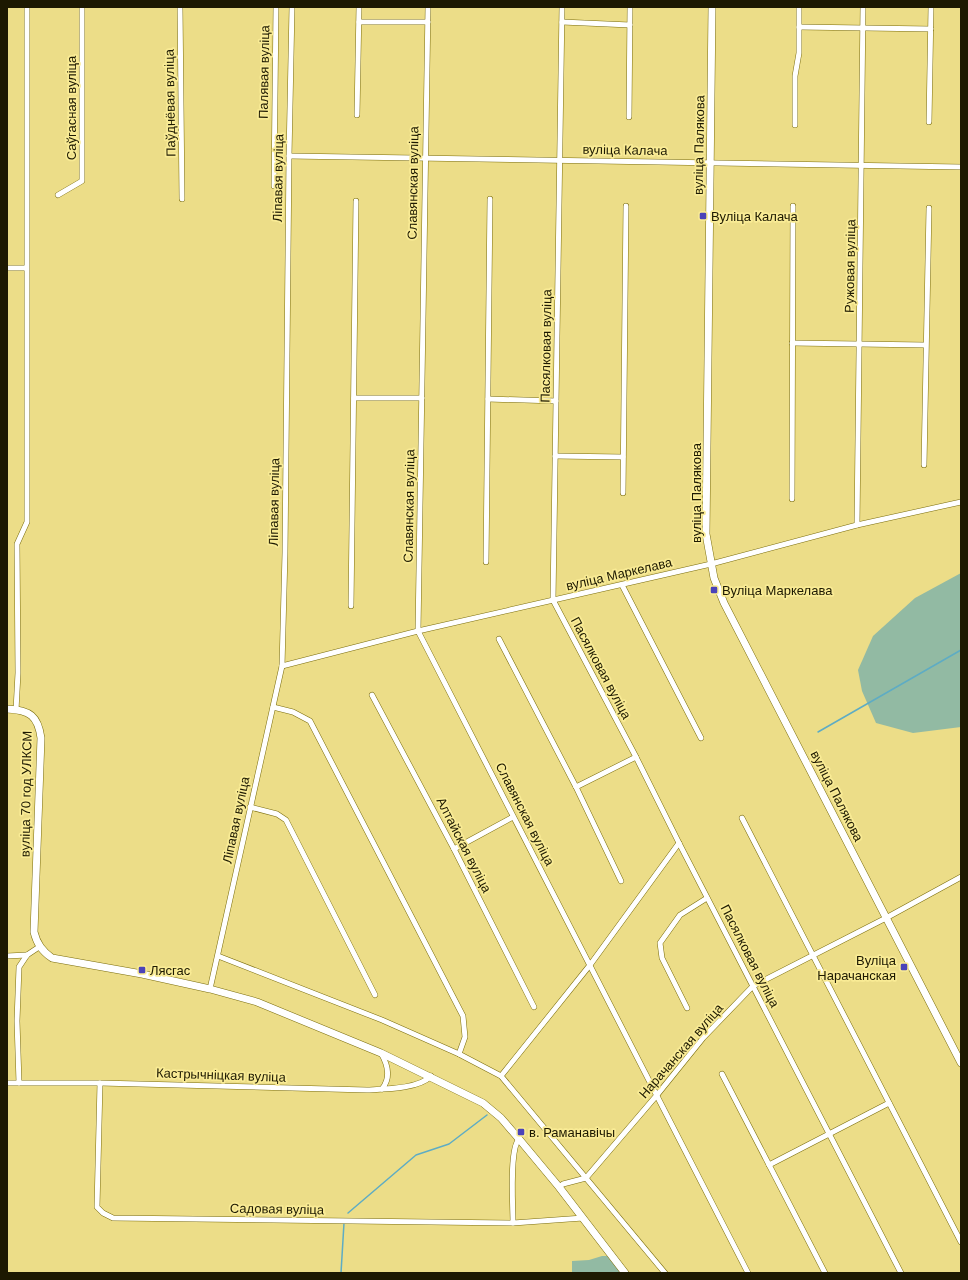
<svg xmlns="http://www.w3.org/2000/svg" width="968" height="1280" viewBox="0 0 968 1280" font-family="Helvetica,sans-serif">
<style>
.green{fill:#92baa3}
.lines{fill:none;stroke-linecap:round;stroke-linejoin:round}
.stream{stroke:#5eacc4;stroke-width:1.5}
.street-casing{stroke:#7b6d0c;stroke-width:6}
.secondary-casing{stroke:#7b6d0c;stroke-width:8}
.street{stroke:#fff;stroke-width:5}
.secondary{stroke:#fff;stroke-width:7}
.poi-dot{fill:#4b43b9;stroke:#f9eb95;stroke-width:1.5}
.labels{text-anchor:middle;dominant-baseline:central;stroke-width:3.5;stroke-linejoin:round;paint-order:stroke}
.street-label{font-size:13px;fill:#1d1901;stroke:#f9eb95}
.poi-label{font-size:13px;fill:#1d1901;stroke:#f9eb95;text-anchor:start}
</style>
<rect width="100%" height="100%" fill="#ecdd88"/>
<g class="green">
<polygon points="961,573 961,727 913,733 876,723 862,691 858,670 873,636 915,598"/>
<polygon points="602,1256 607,1256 621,1273 572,1273 572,1261 589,1260"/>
</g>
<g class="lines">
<g class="stream">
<polyline points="818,732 961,650"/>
<polyline points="348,1213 416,1155 449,1144 487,1115"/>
<polyline points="341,1273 344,1223"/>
</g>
<defs>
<g id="street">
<polyline points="180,7 182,199"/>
<polyline points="428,7 418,631 748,1273"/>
<polyline points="562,7 553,600 636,757 679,843 901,1273"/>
<polyline points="359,22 428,22"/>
<polyline points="562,22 630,25"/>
<polyline points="799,27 931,29"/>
<polyline points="357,115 359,7"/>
<polyline points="629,117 630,7"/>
<polyline points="929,122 931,7"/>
<polyline points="795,125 795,76 799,53 799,7"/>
<polyline points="289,156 961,167"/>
<polyline points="274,186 276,7"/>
<polyline points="58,195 82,181 82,7"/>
<polyline points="7,268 26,268"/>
<polyline points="792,343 925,345"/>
<polyline points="354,398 422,398"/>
<polyline points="488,399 556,401"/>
<polyline points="555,456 623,457"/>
<polyline points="924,465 929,208"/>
<polyline points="623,493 626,206"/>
<polyline points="792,499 793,206"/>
<polyline points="857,525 863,7"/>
<polyline points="486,562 490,199"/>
<polyline points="622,585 701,738"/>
<polyline points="351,606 356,201"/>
<polyline points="499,639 576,787 621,881"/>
<polyline points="282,666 418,631 711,564 857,525 961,502"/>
<polyline points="372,695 454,849 534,1007"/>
<polyline points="273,707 293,712 310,721 463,1016 465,1037 459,1054"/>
<polyline points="16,710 18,673 17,544 27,522 27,7"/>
<polyline points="576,787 636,757"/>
<polyline points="250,807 277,814 286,820 375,995"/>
<polyline points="742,818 961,1242"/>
<polyline points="454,849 513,817"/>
<polyline points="7,956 27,955"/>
<polyline points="218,956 382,1020 459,1054 501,1076 665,1273"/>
<polyline points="210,989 282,666 285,553 289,156 292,7"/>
<polyline points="687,1008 662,958 660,943 680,915 707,898"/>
<path d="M 381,1053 C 388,1065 391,1078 382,1089"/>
<polyline points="722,1074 825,1273"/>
<polyline points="501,1076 590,965 679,843"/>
<path d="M 7,1083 L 100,1083 L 367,1090 C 384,1089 419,1089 431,1076"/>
<polyline points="19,1083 17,1021 19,967 27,955 39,947"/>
<polyline points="100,1083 97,1207 103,1213 113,1218 513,1223 583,1218"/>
<polyline points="769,1165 889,1103"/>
<polyline points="559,1187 563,1184 586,1178 657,1095 703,1038 753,986 886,918 961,877"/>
<path d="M 513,1223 C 513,1206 509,1149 519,1139"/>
</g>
<g id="secondary">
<polyline points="712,7 706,534 714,578 724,603 961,1063"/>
<path d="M 7,709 C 30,710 38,716 41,738 L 34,932 C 37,944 42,951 52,958 L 142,974 L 210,989 L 257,1002 L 381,1053 L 483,1103 L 501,1118 L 519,1139 L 559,1187 L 625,1273"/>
</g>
</defs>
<use href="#street" class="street-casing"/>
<use href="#secondary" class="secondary-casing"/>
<use href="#street" class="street"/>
<use href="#secondary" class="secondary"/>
</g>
<g class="poi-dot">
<rect x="699" y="212" width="8" height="8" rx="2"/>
<rect x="710" y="586" width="8" height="8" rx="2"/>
<rect x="900" y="963" width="8" height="8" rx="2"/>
<rect x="138" y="966" width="8" height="8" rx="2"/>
<rect x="517" y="1128" width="8" height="8" rx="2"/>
</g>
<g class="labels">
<g class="street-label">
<text transform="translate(264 72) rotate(-89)">Палявая вуліца</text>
<text transform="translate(170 103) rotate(-91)">Паўднёвая вуліца</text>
<text transform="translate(71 108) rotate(-90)">Саўгасная вуліца</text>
<text transform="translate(699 145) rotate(-89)">вуліца Палякова</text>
<text transform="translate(625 150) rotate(1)">вуліца Калача</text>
<text transform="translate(278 178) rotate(-89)">Ліпавая вуліца</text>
<text transform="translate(413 183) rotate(-89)">Славянская вуліца</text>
<text transform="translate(850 266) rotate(-89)">Ружовая вуліца</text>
<text transform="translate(546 346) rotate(-89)">Пасялковая вуліца</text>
<text transform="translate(696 493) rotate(-90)">вуліца Палякова</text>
<text transform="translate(274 502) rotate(-89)">Ліпавая вуліца</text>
<text transform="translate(409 506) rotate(-89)">Славянская вуліца</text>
<text transform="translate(619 574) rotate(-13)">вуліца Маркелава</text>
<text transform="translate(601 668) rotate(62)">Пасялковая вуліца</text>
<text transform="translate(26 794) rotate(-89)">вуліца 70 год УЛКСМ</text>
<text transform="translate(837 796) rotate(63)">вуліца Палякова</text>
<text transform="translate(525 814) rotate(63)">Славянская вуліца</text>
<text transform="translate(236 820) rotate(-78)">Ліпавая вуліца</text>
<text transform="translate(464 845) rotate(63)">Алтайская вуліца</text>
<text transform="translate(750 956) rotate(63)">Пасялковая вуліца</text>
<text transform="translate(681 1051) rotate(-49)">Нарачанская вуліца</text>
<text transform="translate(221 1075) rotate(2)">Кастрычніцкая вуліца</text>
<text transform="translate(277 1209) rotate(1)">Садовая вуліца</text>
</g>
<g class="poi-label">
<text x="711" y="216">Вуліца Калача</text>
<text x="722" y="590">Вуліца Маркелава</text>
<text x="896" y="960" text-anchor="end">Вуліца<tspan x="896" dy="15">Нарачанская</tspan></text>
<text x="150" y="970">Лясгас</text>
<text x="529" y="1132">в. Раманавічы</text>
</g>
</g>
<rect width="968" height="1280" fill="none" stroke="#1d1901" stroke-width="16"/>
</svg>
